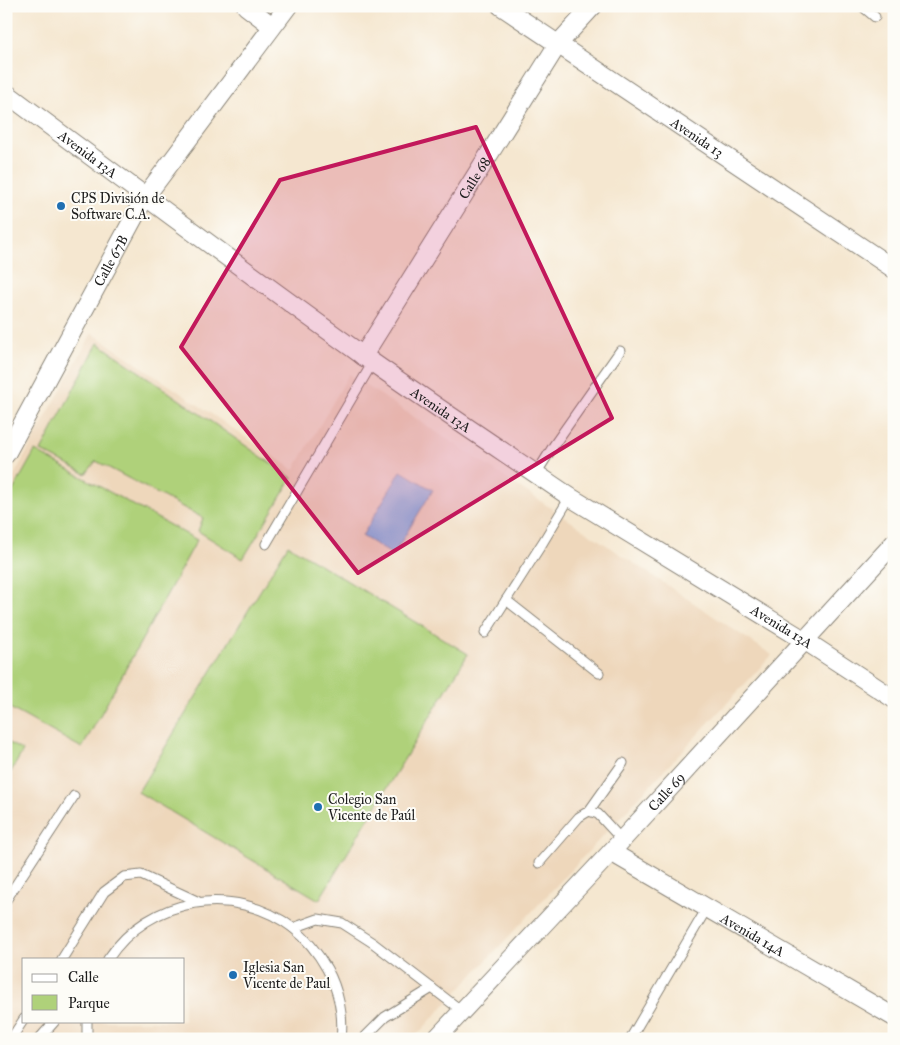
<svg xmlns="http://www.w3.org/2000/svg" width="900" height="1045" viewBox="0 0 900 1045" font-family="'IM FELL Great Primer',serif">
<style>
.built{fill:#eed7bb;fill-rule:evenodd}
.green{fill:#afd17a;stroke:#66764b}
.water{fill:#76b2e7;stroke:#496782}
.lines{fill:none;stroke-linecap:round;stroke-linejoin:round}
.lane-casing{stroke:#888276;stroke-width:11}
.street-casing{stroke:#888276;stroke-width:20}
.lane{stroke:#fff;stroke-width:9}
.street{stroke:#fff;stroke-width:18}
.marked{fill:#c2185b;fill-opacity:0.2;stroke:#c2185b;stroke-width:4;stroke-linejoin:round}
.poi-dot{fill:#1f6fb2;stroke:#fdfcf7;stroke-width:2}
.labels{text-anchor:middle;dominant-baseline:central;stroke-width:4;stroke-linejoin:round;paint-order:stroke}
.street-label{font-size:14px;fill:#1c1c1c;stroke:#fdfcf7}
.poi-label{font-size:14px;fill:#1c1c1c;stroke:#fdfcf7;text-anchor:start}
</style>
<rect width="100%" height="100%" fill="#fdfcf7"/>
<filter id="ink" filterUnits="userSpaceOnUse"><feTurbulence type="fractalNoise" baseFrequency=".02" numOctaves="2"/><feDisplacementMap in="SourceGraphic" scale="10" xChannelSelector="R" yChannelSelector="G"/><feConvolveMatrix kernelMatrix="1 2 1 2 8 2 1 2 1" color-interpolation-filters="sRGB"/></filter>
<filter id="wash" filterUnits="userSpaceOnUse"><feTurbulence type="fractalNoise" baseFrequency=".0096" numOctaves="4" result="noise"/><feDisplacementMap in="SourceGraphic" scale="20" xChannelSelector="R" yChannelSelector="G"/><feGaussianBlur stdDeviation="1.12" result="paint"/><feColorMatrix in="noise" values="0 0 0 0 0 0 0 0 0 0 0 0 0 0 0 0 0 1.4 0 .05"/><feComposite in="paint" operator="in"/></filter>
<g filter="url(#wash)">
<rect width="100%" height="100%" fill="#f5e7d0"/>
<path class="built" d="M 92,333 L 294,470 L 349,374 L 772,655 L 413,1039 L 6,1039 L 6,490 ZM 24,959 L 184,959 L 184,1021 L 24,1021 Z"/>
<g class="green">
<polygon points="98,343 292,478 243,559 198,531 203,518 96,461 86,474 41,451"/>
<polygon points="35,451 197,540 82,748 6,706 6,503"/>
<polygon points="288,545 468,654 319,900 138,792"/>
<polygon points="6,741 23,751 6,780"/>
</g>
<polygon class="water" points="401,471 433,490 393,555 362,536"/>
</g>
<g filter="url(#ink)">
<g class="lines">
<defs>
<g id="lane">
<polyline points="862,6 875,17"/>
<polyline points="536,474 554,445 620,351"/>
<polyline points="266,544 373,362"/>
<polyline points="506,600 599,673"/>
<polyline points="485,633 543,542 570,497"/>
<polyline points="589,811 623,763"/>
<polyline points="539,863 579,817 589,811 598,814 622,840"/>
<polyline points="6,900 74,796"/>
<polyline points="293,928 318,919 342,923 373,943 462,1011"/>
<polyline points="62,959 104,892 124,877 141,875 199,902"/>
<path d="M 108,959 C 149,897 234,883 293,928 C 307,939 318,953 327,969 C 338,989 344,1015 341,1039"/>
<polyline points="87,1021 87,1039"/>
<polyline points="11,1039 24,1019"/>
<polyline points="39,1039 55,1021"/>
<polyline points="363,1039 385,1017 432,988"/>
<polyline points="630,1039 707,908"/>
</g>
<g id="street">
<polyline points="246,6 272,26"/>
<path id="s1" d="M 501,6 L 894,269"/>
<path id="s2" d="M 6,93 C 124,181 242,269 362,355 C 430,403 501,450 570,497 L 804,640 L 894,699"/>
<path id="s3" d="M 363,356 L 558,44 L 593,6"/>
<path id="s4" d="M 6,454 L 145,197 L 288,6"/>
<path id="s5" d="M 611,852 L 894,1017"/>
<path id="s6" d="M 436,1039 L 611,852 L 894,543"/>
</g>
</defs>
<use href="#lane" class="lane-casing"/>
<use href="#street" class="street-casing"/>
<use href="#lane" class="lane"/>
<use href="#street" class="street"/>
</g>
</g>
<path class="marked" d="M 476,127 L 612,418 L 358,573 L 181,347 L 280,180 Z"/>
<g class="poi-dot">
<circle cx="61" cy="206" r="5"/>
<circle cx="318" cy="807" r="5"/>
<circle cx="233" cy="975" r="5"/>
</g>
<g class="labels">
<g class="street-label">
<text stroke="none"><textPath href="#s1" startOffset="236">Avenida 13</textPath></text>
<text stroke="none"><textPath href="#s2" startOffset="102">Avenida 13A</textPath></text>
<text stroke="none"><textPath href="#s3" startOffset="210">Calle 68</textPath></text>
<text stroke="none"><textPath href="#s4" startOffset="220">Calle 67B</textPath></text>
<text stroke="none"><textPath href="#s2" startOffset="538">Avenida 13A</textPath></text>
<text stroke="none"><textPath href="#s2" startOffset="942">Avenida 13A</textPath></text>
<text stroke="none"><textPath href="#s6" startOffset="338">Calle 69</textPath></text>
<text stroke="none"><textPath href="#s5" startOffset="164">Avenida 14A</textPath></text>
</g>
<g class="poi-label">
<text x="71" y="198">CPS División de<tspan x="71" dy="16">Software C.A.</tspan></text>
<text x="328" y="799">Colegio San<tspan x="328" dy="16">Vicente de Paúl</tspan></text>
<text x="243" y="967">Iglesia San<tspan x="243" dy="16">Vicente de Paul</tspan></text>
</g>
</g>
<rect width="900" height="1045" fill="none" stroke="#fdfcf7" stroke-width="25"/>
<rect x="22" y="958" width="162" height="65" fill="#fdfcf7" stroke="#a3a29f"/>
<rect x="32" y="974" width="25" height="8" fill="#ffffff" stroke="#a3a29f"/>
<text x="68" y="982" font-size="15" fill="#1c1c1c">Calle</text>
<rect x="32" y="995" width="25" height="15" fill="#afd17a" stroke="#a3a29f"/>
<text x="68" y="1008" font-size="15" fill="#1c1c1c">Parque</text>
</svg>
